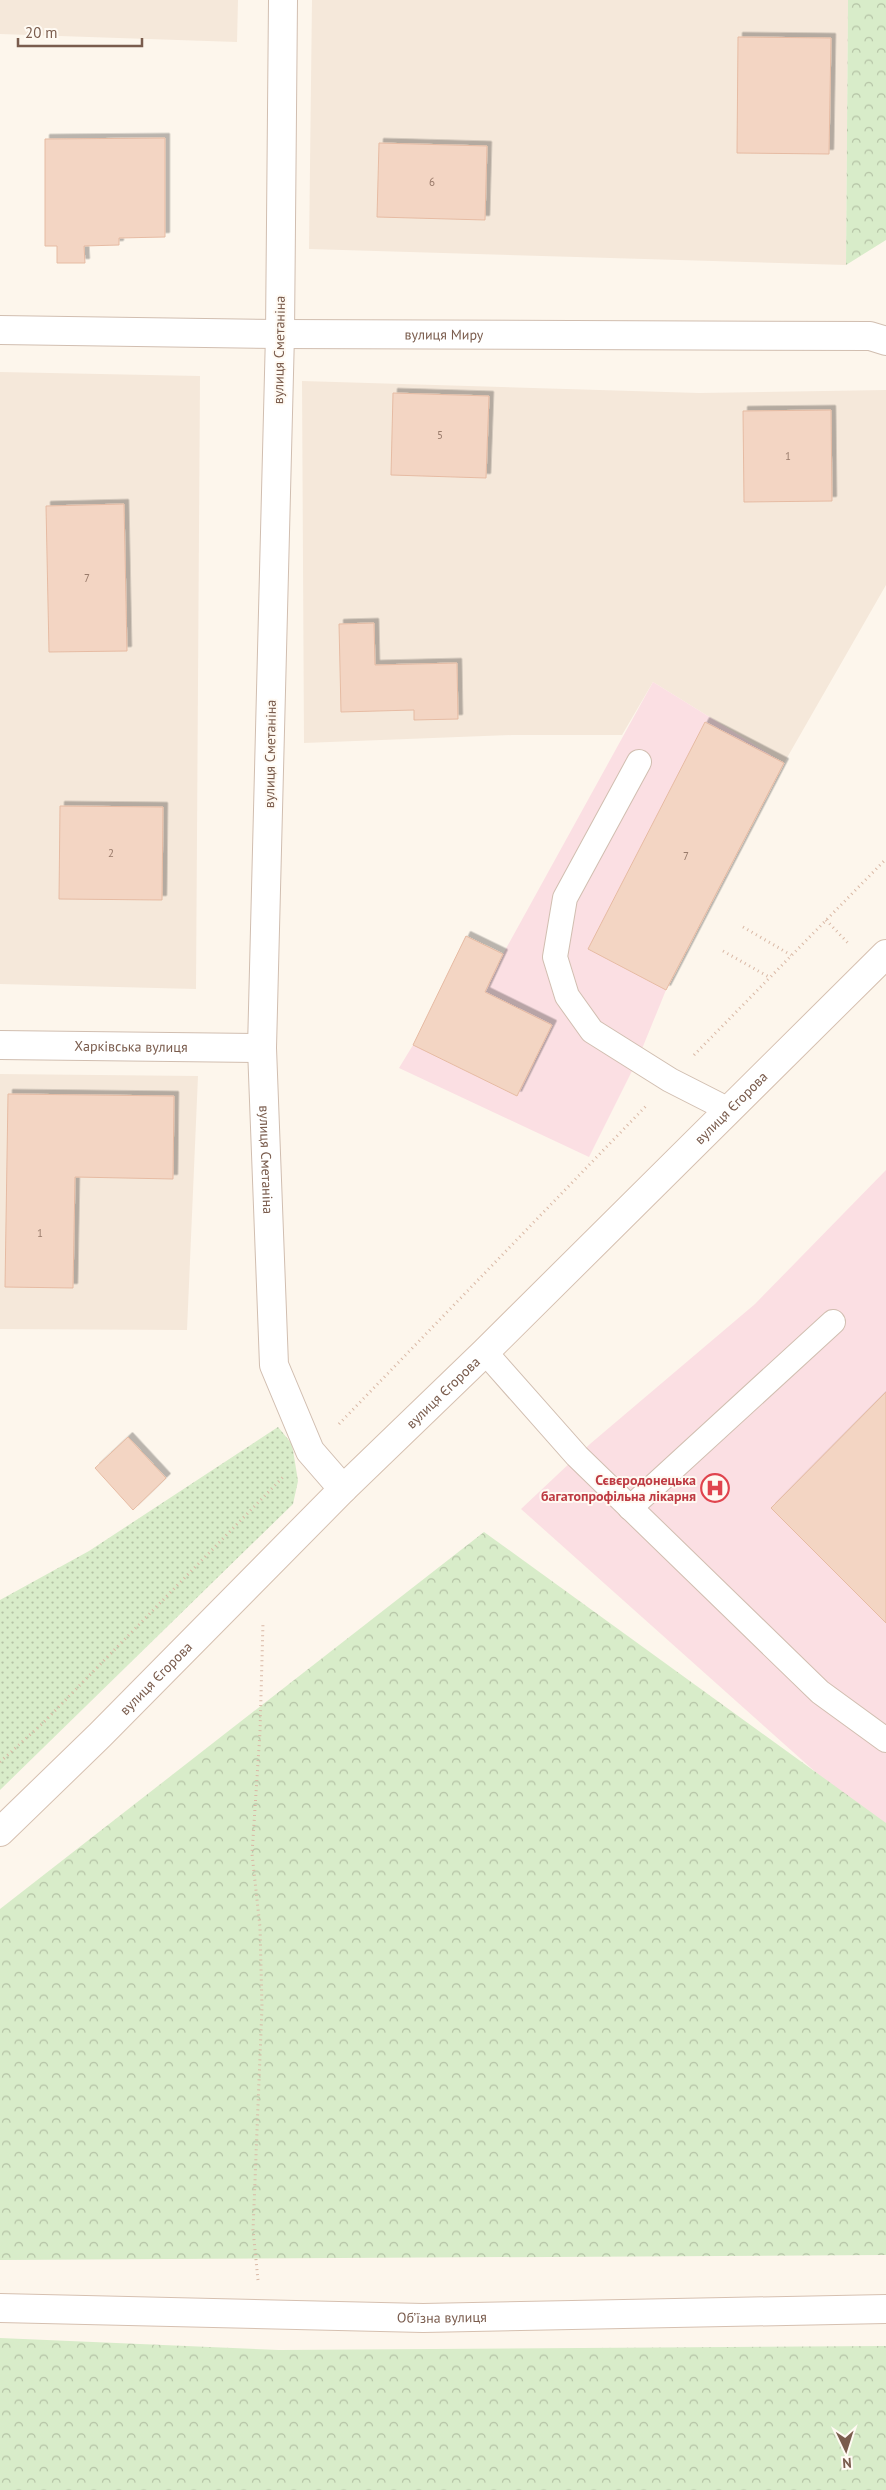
<svg xmlns="http://www.w3.org/2000/svg" width="886" height="2490" viewBox="0 0 886 2490" font-family="'PT Sans',sans-serif">
<style>
.residential{fill:#f5e8da}
.medical{fill:#fbdfe3}
.grass{fill:url(#grass-dots)}
.forest{fill:url(#forest-crowns)}
.building{fill:#f3d5c3;stroke:#e6bba3;filter:url(#shadow)}
.lines{fill:none;stroke-linecap:round;stroke-linejoin:round}
.lane-casing{stroke:#d1beb0;stroke-width:26}
.street-casing{stroke:#d1beb0;stroke-width:30}
.secondary-casing{stroke:#d6c0b0;stroke-width:30}
.path{stroke:#d9b8a5;stroke-width:3;stroke-dasharray:1 4;stroke-linecap:butt}
.lane{stroke:#fff;stroke-width:24}
.street{stroke:#fff;stroke-width:28}
.secondary{stroke:#fff;stroke-width:28}
.labels{text-anchor:middle;dominant-baseline:central;stroke-width:4;stroke-linejoin:round;paint-order:stroke}
.number-label{font-size:11px;fill:#987a6a}
.street-label{font-size:14px;fill:#7a5c4d;stroke:#fffaf3}
.health-label{font-size:14px;font-weight:bold;fill:#be3a42;stroke:#fffaf3;text-anchor:end}
</style>
<defs>
<pattern id="grass-dots" width="8" height="8" patternUnits="userSpaceOnUse" patternTransform="scale(1.25)"><rect width="8" height="8" fill="#d8ecc9"/><path d="M2 2h.1M6 6h.1" fill="none" stroke="#b4c2a5" stroke-width="1.8" stroke-linecap="round"/></pattern>
<pattern id="forest-crowns" width="20" height="18" patternUnits="userSpaceOnUse" patternTransform="scale(1.25)"><rect width="20" height="18" fill="#d8ecc9"/><path d="M2 6a3 3 0 1 1 6 0M12 15a3 3 0 1 1 6 0" fill="none" stroke="#b4c2a5"/></pattern>
<filter id="shadow"><feDropShadow dx="4.5" dy="-4.5" stdDeviation="0" flood-color="#0004"/></filter>
</defs>
<rect width="100%" height="100%" fill="#fdf6ec"/>
<g class="residential">
<polygon points="0,0 238,0 237,42 0,34"/>
<polygon points="312,0 848,0 846,265 309,249"/>
<polygon points="0,372 200,376 196,989 0,984"/>
<polygon points="302,381 699,393 886,390 886,585 784,763 653,682 622,735 512,735 304,743"/>
<polygon points="0,1074 198,1076 187,1330 0,1329"/>
</g>
<g class="medical">
<polygon points="653,682 784,763 666,990 637,1061 589,1157 399,1068 413,1045 466,936 503,954"/>
<polygon points="886,1170 886,1835 521,1509 590,1444 755,1304"/>
</g>
<polygon class="grass" points="278,1427 292,1444 298,1481 293,1504 0,1790 0,1600 89,1551"/>
<g class="forest">
<polygon points="848,0 886,0 886,240 846,265"/>
<polygon points="484,1532 886,1823 886,2255 0,2260 0,1909"/>
<polygon points="0,2338 279,2350 886,2346 886,2490 0,2490"/>
</g>
<g class="building">
<polygon points="738,37 831,38 829,154 737,153"/>
<polygon points="165,138 165,237 119,238 119,245 84,246 85,263 57,263 57,246 45,246 45,139"/>
<polygon points="379,143 487,146 485,220 377,217"/>
<polygon points="393,393 489,396 486,478 391,475"/>
<polygon points="831,410 832,501 744,502 743,411"/>
<polygon points="124,504 127,651 49,652 46,506"/>
<polygon points="374,623 375,665 457,663 458,719 414,720 414,710 341,712 339,624"/>
<polygon points="705,722 784,763 666,990 588,949"/>
<polygon points="60,806 163,807 162,900 59,899"/>
<polygon points="466,936 503,954 485,992 552,1025 517,1096 413,1045"/>
<polygon points="8,1094 174,1096 173,1179 75,1177 73,1288 5,1287"/>
<polygon points="886,1392 886,1623 771,1508"/>
<polygon points="128,1437 166,1478 133,1510 95,1468"/>
</g>
<g class="lines">
<defs>
<g id="lane">
<polyline points="639,762 565,898 555,957 567,996 592,1031 670,1080 729,1110"/>
<polyline points="485,1352 577,1456 820,1692 886,1740"/>
<polyline points="630,1508 833,1322"/>
</g>
<g id="street">
<path id="s1" d="M 283,0 L 280,334 L 262,1048 L 274,1365 L 310,1451 L 343,1489"/>
<path id="s2" d="M 0,330 L 280,334 L 870,336 L 886,341"/>
<path id="s3" d="M 0,1045 L 262,1048"/>
</g>
<g id="secondary">
<path id="s4" d="M 0,1832 L 100,1735 L 343,1489 L 485,1352 L 886,954"/>
<path id="s5" d="M 0,2308 L 423,2318 L 886,2309"/>
</g>
</defs>
<use href="#lane" class="lane-casing"/>
<use href="#street" class="street-casing"/>
<use href="#secondary" class="secondary-casing"/>
<g class="path">
<polyline points="826,920 848,943"/>
<polyline points="743,927 791,955"/>
<polyline points="723,951 769,977"/>
<polyline points="694,1055 886,859"/>
<polyline points="339,1424 647,1105"/>
<polyline points="0,1762 43,1723 285,1475"/>
<polyline points="258,2280 253,2230 262,2007 260,1927 252,1854 260,1732 263,1622"/>
</g>
<use href="#lane" class="lane"/>
<use href="#street" class="street"/>
<use href="#secondary" class="secondary"/>
</g>
<defs>
<symbol id="hospital-ring" viewBox="-11 -11 22 22"><circle r="9.5" fill="#fffaf3" stroke="#e0444e" stroke-width="1.5"/><path d="M-5-5h3v3.5h4V-5h3V5h-3V1.5h-4V5h-3Z" fill="#e0444e"/></symbol>
</defs>
<g fill-rule="evenodd">
<use href="#hospital-ring" x="699" y="1472" width="32" height="32"/>
</g>
<g class="labels">
<g class="number-label">
<text x="432" y="182">6</text>
<text x="440" y="435">5</text>
<text x="788" y="456">1</text>
<text x="87" y="578">7</text>
<text x="111" y="853">2</text>
<text x="686" y="856">7</text>
<text x="40" y="1233">1</text>
</g>
<g class="street-label">
<text stroke="none"><textPath href="#s2" startOffset="444">вулиця Миру</textPath></text>
<text transform="translate(279 350) rotate(-89)">вулиця Сметаніна</text>
<text transform="translate(270 754) rotate(-89)">вулиця Сметаніна</text>
<text stroke="none"><textPath href="#s3" startOffset="131">Харківська вулиця</textPath></text>
<text stroke="none"><textPath href="#s4" startOffset="1029">вулиця Єгорова</textPath></text>
<text stroke="none"><textPath href="#s1" startOffset="1160">вулиця Сметаніна</textPath></text>
<text stroke="none"><textPath href="#s4" startOffset="624">вулиця Єгорова</textPath></text>
<text stroke="none"><textPath href="#s4" startOffset="219">вулиця Єгорова</textPath></text>
<text stroke="none"><textPath href="#s5" startOffset="442">Об’їзна вулиця</textPath></text>
</g>
<g class="health-label">
<text x="696" y="1480">Сєвєродонецька<tspan x="696" dy="16">багатопрофiльна лiкарня</tspan></text>
</g>
</g>
<g transform="translate(846 2450) rotate(176)" stroke="#fffaf3" stroke-width="4" paint-order="stroke">
<path d="M0-4L9 19L0 12L-9 19Z" fill="#7a5c4d"/>
<text y="-8" font-size="14" font-weight="bold" text-anchor="middle" fill="#7a5c4d">N</text>
</g>
<path d="M18 38v8h124v-8" fill="none" stroke="#7a5c4d" stroke-width="2.5"/>
<text x="25" y="38" font-size="15" fill="#7a5c4d" stroke="#fffaf3" stroke-width="4" paint-order="stroke">20 m</text>
</svg>
